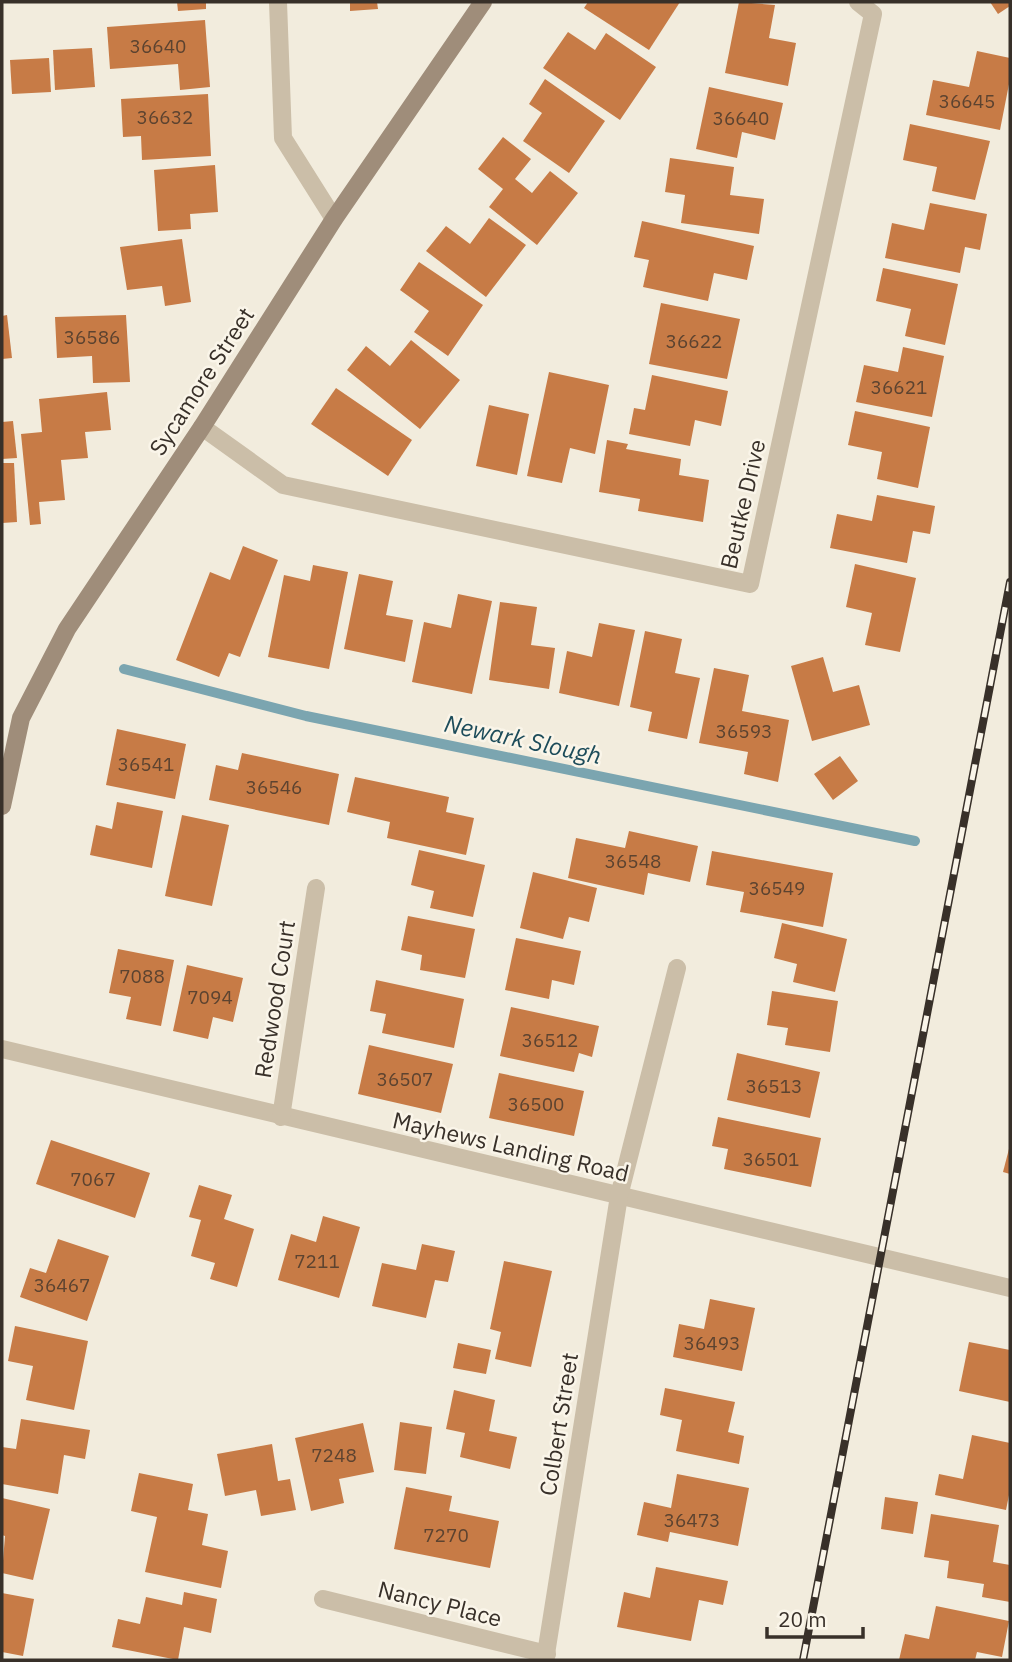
<svg xmlns="http://www.w3.org/2000/svg" width="1012" height="1662" viewBox="0 0 1012 1662" font-family="'IBM Plex Sans',sans-serif">
<style>
.lines{fill:none;stroke-linecap:round;stroke-linejoin:round}
.stream{stroke:#7ba5b0;stroke-width:10}
.building{fill:#c77b46}
.street{stroke:#cbbea8;stroke-width:18}
.secondary{stroke:#9f8d7a;stroke-width:18}
.rail-casing{stroke:#383029;stroke-width:8}
.rail{stroke:#faf5e9;stroke-width:5;stroke-dasharray:16;stroke-linecap:butt}
.labels{text-anchor:middle;dominant-baseline:central;stroke-width:5;stroke-linejoin:round;paint-order:stroke}
.number-label{font-size:19px;fill:#5c4330}
.street-label{font-size:23px;fill:#383029;stroke:#faf5e9}
.water-label{font-size:24px;font-style:italic;fill:#1d4c5a;stroke:#faf5e9}
</style>
<rect width="100%" height="100%" fill="#f2ecdd"/>
<g class="lines">
<polyline class="stream" points="124,669 306,716 915,841"/>
</g>
<g class="building">
<polygon points="177,2 206,2 206,9 178,11"/>
<polygon points="350,2 377,2 378,9 350,11"/>
<polygon points="588,2 680,2 649,50 584,8"/>
<polygon points="739,2 775,5 769,38 796,43 788,86 725,73"/>
<polygon points="990,2 1010,2 1010,6 998,14"/>
<polygon points="205,20 210,87 180,90 178,64 110,69 107,27"/>
<polygon points="568,32 595,50 606,33 656,67 620,120 543,68"/>
<polygon points="92,48 95,87 55,90 53,50"/>
<polygon points="977,51 1010,58 1010,79 1000,130 926,115 933,80 969,87"/>
<polygon points="49,58 51,92 12,94 10,60"/>
<polygon points="545,79 605,121 569,173 523,141 542,113 529,104"/>
<polygon points="709,87 783,103 775,140 742,132 737,158 696,149"/>
<polygon points="208,94 211,156 142,160 141,136 123,137 121,99"/>
<polygon points="910,124 990,141 975,200 932,191 937,167 903,160"/>
<polygon points="503,137 531,159 515,179 532,193 550,171 578,193 537,245 489,207 503,189 478,169"/>
<polygon points="670,158 734,167 730,195 764,199 759,234 681,223 685,195 665,192"/>
<polygon points="215,165 218,212 190,214 191,229 158,231 154,170"/>
<polygon points="930,203 987,214 980,250 965,247 960,273 885,258 892,223 924,230"/>
<polygon points="489,218 526,245 486,297 426,251 446,226 470,244"/>
<polygon points="642,221 754,246 747,280 714,273 708,301 643,287 649,260 634,257"/>
<polygon points="182,239 191,302 165,306 162,286 127,290 120,247"/>
<polygon points="419,262 483,305 448,356 414,332 429,311 400,290"/>
<polygon points="883,268 958,284 945,345 905,336 911,309 876,301"/>
<polygon points="661,303 740,319 727,379 649,364"/>
<polygon points="7,315 12,358 2,359 2,316"/>
<polygon points="126,315 130,382 93,383 92,356 57,358 55,317"/>
<polygon points="411,340 460,380 420,429 347,370 366,346 390,366"/>
<polygon points="903,347 944,356 932,417 856,402 864,365 898,372"/>
<polygon points="549,372 609,385 595,454 570,448 562,483 527,476"/>
<polygon points="652,375 728,391 721,426 695,420 690,446 629,434 634,408 645,410"/>
<polygon points="336,388 412,440 388,476 311,424"/>
<polygon points="107,392 111,430 85,432 88,458 61,460 65,500 39,502 41,524 30,525 21,434 42,432 39,399"/>
<polygon points="489,405 529,414 517,475 476,466"/>
<polygon points="855,411 930,427 918,488 877,479 882,452 848,445"/>
<polygon points="13,421 17,458 2,459 2,422"/>
<polygon points="607,440 628,444 626,449 681,459 679,475 709,480 703,522 638,511 640,499 599,492"/>
<polygon points="2,463 14,463 17,522 2,523"/>
<polygon points="877,495 935,506 930,534 913,531 907,563 830,548 837,514 872,521"/>
<polygon points="243,546 278,560 240,657 229,653 219,677 176,660 210,572 230,580"/>
<polygon points="855,564 916,578 900,652 865,645 872,613 846,607"/>
<polygon points="313,565 348,572 329,669 268,657 284,575 310,581"/>
<polygon points="359,574 393,581 386,615 413,620 405,662 344,649"/>
<polygon points="458,594 492,601 472,694 412,682 424,622 451,628"/>
<polygon points="500,602 537,607 531,645 555,648 549,689 489,680"/>
<polygon points="599,623 635,630 619,706 559,693 567,651 592,657"/>
<polygon points="645,631 682,639 675,673 700,678 687,739 648,731 652,712 630,707"/>
<polygon points="823,657 833,692 859,685 870,725 812,741 791,666"/>
<polygon points="714,668 749,675 742,711 789,720 778,782 744,774 748,752 699,743"/>
<polygon points="117,729 186,744 175,799 106,785"/>
<polygon points="242,753 339,774 329,825 209,800 216,765 238,770"/>
<polygon points="840,756 858,781 833,800 814,774"/>
<polygon points="355,777 449,797 446,812 474,818 466,855 387,838 390,822 347,812"/>
<polygon points="117,802 163,811 152,868 90,855 96,825 112,829"/>
<polygon points="182,815 229,825 212,906 165,896"/>
<polygon points="629,831 698,846 690,882 648,873 644,895 568,878 576,838 625,848"/>
<polygon points="419,850 485,865 473,917 430,908 434,891 411,885"/>
<polygon points="712,851 833,873 823,927 740,912 744,892 706,885"/>
<polygon points="533,872 597,888 589,922 569,917 563,939 520,928"/>
<polygon points="408,916 475,929 465,978 420,970 422,955 401,950"/>
<polygon points="782,923 847,939 835,992 793,982 797,964 774,958"/>
<polygon points="516,938 581,951 574,985 552,980 549,999 505,990"/>
<polygon points="118,949 174,960 161,1026 126,1019 131,997 109,993"/>
<polygon points="187,965 243,978 233,1022 213,1017 208,1039 173,1031"/>
<polygon points="376,980 464,999 454,1048 382,1033 386,1014 370,1011"/>
<polygon points="772,991 838,1001 830,1052 785,1045 788,1028 767,1025"/>
<polygon points="511,1007 599,1026 592,1057 579,1053 574,1072 500,1056"/>
<polygon points="369,1045 453,1064 441,1113 358,1094"/>
<polygon points="737,1053 820,1072 810,1118 727,1100"/>
<polygon points="499,1073 584,1091 574,1136 489,1118"/>
<polygon points="718,1117 821,1138 811,1187 724,1169 728,1149 712,1146"/>
<polygon points="51,1140 150,1173 135,1218 36,1184"/>
<polygon points="1010,1145 1010,1174 1003,1172"/>
<polygon points="199,1185 232,1195 224,1219 254,1229 237,1287 210,1279 215,1263 191,1256 201,1220 189,1217"/>
<polygon points="323,1216 360,1227 339,1298 278,1280 291,1234 316,1242"/>
<polygon points="58,1239 109,1256 87,1321 20,1297 30,1268 46,1273"/>
<polygon points="422,1244 455,1251 448,1282 435,1280 426,1318 372,1306 382,1263 416,1270"/>
<polygon points="504,1261 552,1271 531,1367 495,1359 501,1332 490,1329"/>
<polygon points="710,1299 755,1308 742,1371 673,1357 679,1324 704,1329"/>
<polygon points="15,1326 88,1341 74,1410 26,1400 33,1366 8,1361"/>
<polygon points="969,1342 1010,1350 1010,1402 959,1391"/>
<polygon points="458,1343 491,1350 486,1374 453,1368"/>
<polygon points="665,1388 735,1402 728,1432 744,1436 739,1464 676,1451 682,1420 660,1415"/>
<polygon points="454,1390 495,1400 489,1431 517,1437 510,1469 460,1457 465,1433 446,1429"/>
<polygon points="21,1419 90,1430 85,1459 64,1455 58,1494 2,1484 2,1447 16,1449"/>
<polygon points="400,1422 432,1427 426,1474 394,1470"/>
<polygon points="363,1423 374,1472 339,1479 344,1503 311,1511 295,1438"/>
<polygon points="972,1435 1010,1443 1010,1490 1006,1510 935,1495 939,1474 963,1479"/>
<polygon points="272,1444 278,1481 290,1479 296,1510 261,1516 256,1490 225,1496 217,1454"/>
<polygon points="139,1473 193,1484 188,1510 208,1514 202,1545 228,1551 221,1588 145,1572 157,1517 131,1511"/>
<polygon points="677,1474 749,1488 738,1546 670,1532 668,1542 637,1535 644,1502 671,1508"/>
<polygon points="406,1487 452,1496 449,1511 499,1521 490,1568 394,1549"/>
<polygon points="885,1497 918,1502 913,1534 881,1529"/>
<polygon points="2,1498 50,1509 33,1580 2,1573 5,1536 2,1535"/>
<polygon points="931,1514 999,1525 993,1562 1010,1565 1010,1602 982,1597 984,1584 947,1578 949,1561 924,1557"/>
<polygon points="656,1567 728,1581 723,1605 699,1600 691,1641 617,1627 624,1592 650,1598"/>
<polygon points="184,1592 217,1599 211,1633 184,1627 178,1660 112,1647 118,1619 140,1624 146,1597 182,1605"/>
<polygon points="2,1593 34,1599 23,1656 2,1652"/>
<polygon points="936,1606 1009,1621 1002,1657 977,1652 975,1660 899,1660 905,1634 929,1639"/>
</g>
<g class="lines">
<g class="street">
<polyline points="278,2 283,138 334,219"/>
<polyline points="202,427 283,485 750,584 873,14 858,2"/>
<polyline points="2,1049 1010,1288"/>
<polyline points="281,1117 316,888"/>
<polyline points="323,1599 547,1654"/>
<polyline points="545,1660 619,1196 677,968"/>
</g>
<polyline class="secondary" points="2,806 21,718 67,629 202,427 334,219 483,2"/>
<defs>
<polyline id="rail" points="803,1660 1010,582"/>
</defs>
<use href="#rail" class="rail-casing"/>
<use href="#rail" class="rail"/>
</g>
<g class="labels">
<g class="number-label">
<text x="158" y="46">36640</text>
<text x="967" y="101">36645</text>
<text x="165" y="117">36632</text>
<text x="741" y="118">36640</text>
<text x="92" y="337">36586</text>
<text x="694" y="341">36622</text>
<text x="899" y="387">36621</text>
<text x="744" y="731">36593</text>
<text x="146" y="764">36541</text>
<text x="274" y="787">36546</text>
<text x="633" y="861">36548</text>
<text x="777" y="888">36549</text>
<text x="142" y="976">7088</text>
<text x="210" y="997">7094</text>
<text x="550" y="1040">36512</text>
<text x="405" y="1079">36507</text>
<text x="774" y="1086">36513</text>
<text x="536" y="1104">36500</text>
<text x="771" y="1159">36501</text>
<text x="93" y="1179">7067</text>
<text x="317" y="1261">7211</text>
<text x="62" y="1285">36467</text>
<text x="712" y="1343">36493</text>
<text x="334" y="1455">7248</text>
<text x="692" y="1520">36473</text>
<text x="446" y="1535">7270</text>
</g>
<g class="street-label">
<text transform="translate(201 381) rotate(-57)">Sycamore Street</text>
<text transform="translate(742 504) rotate(-77)">Beutke Drive</text>
<text transform="translate(274 999) rotate(-81)">Redwood Court</text>
<text transform="translate(511 1146) rotate(13)">Mayhews Landing Road</text>
<text transform="translate(558 1424) rotate(-81)">Colbert Street</text>
<text transform="translate(440 1603) rotate(14)">Nancy Place</text>
</g>
<g class="water-label">
<text transform="translate(523 739) rotate(12)">Newark Slough</text>
</g>
</g>
<rect width="1012" height="1662" fill="none" stroke="#383029" stroke-width="7"/>
<path d="M767 1627v10h96v-10" fill="none" stroke="#383029" stroke-width="3.5"/>
<text x="778" y="1627" font-size="21" fill="#383029" stroke="#faf5e9" stroke-width="5" paint-order="stroke">20 m</text>
</svg>
